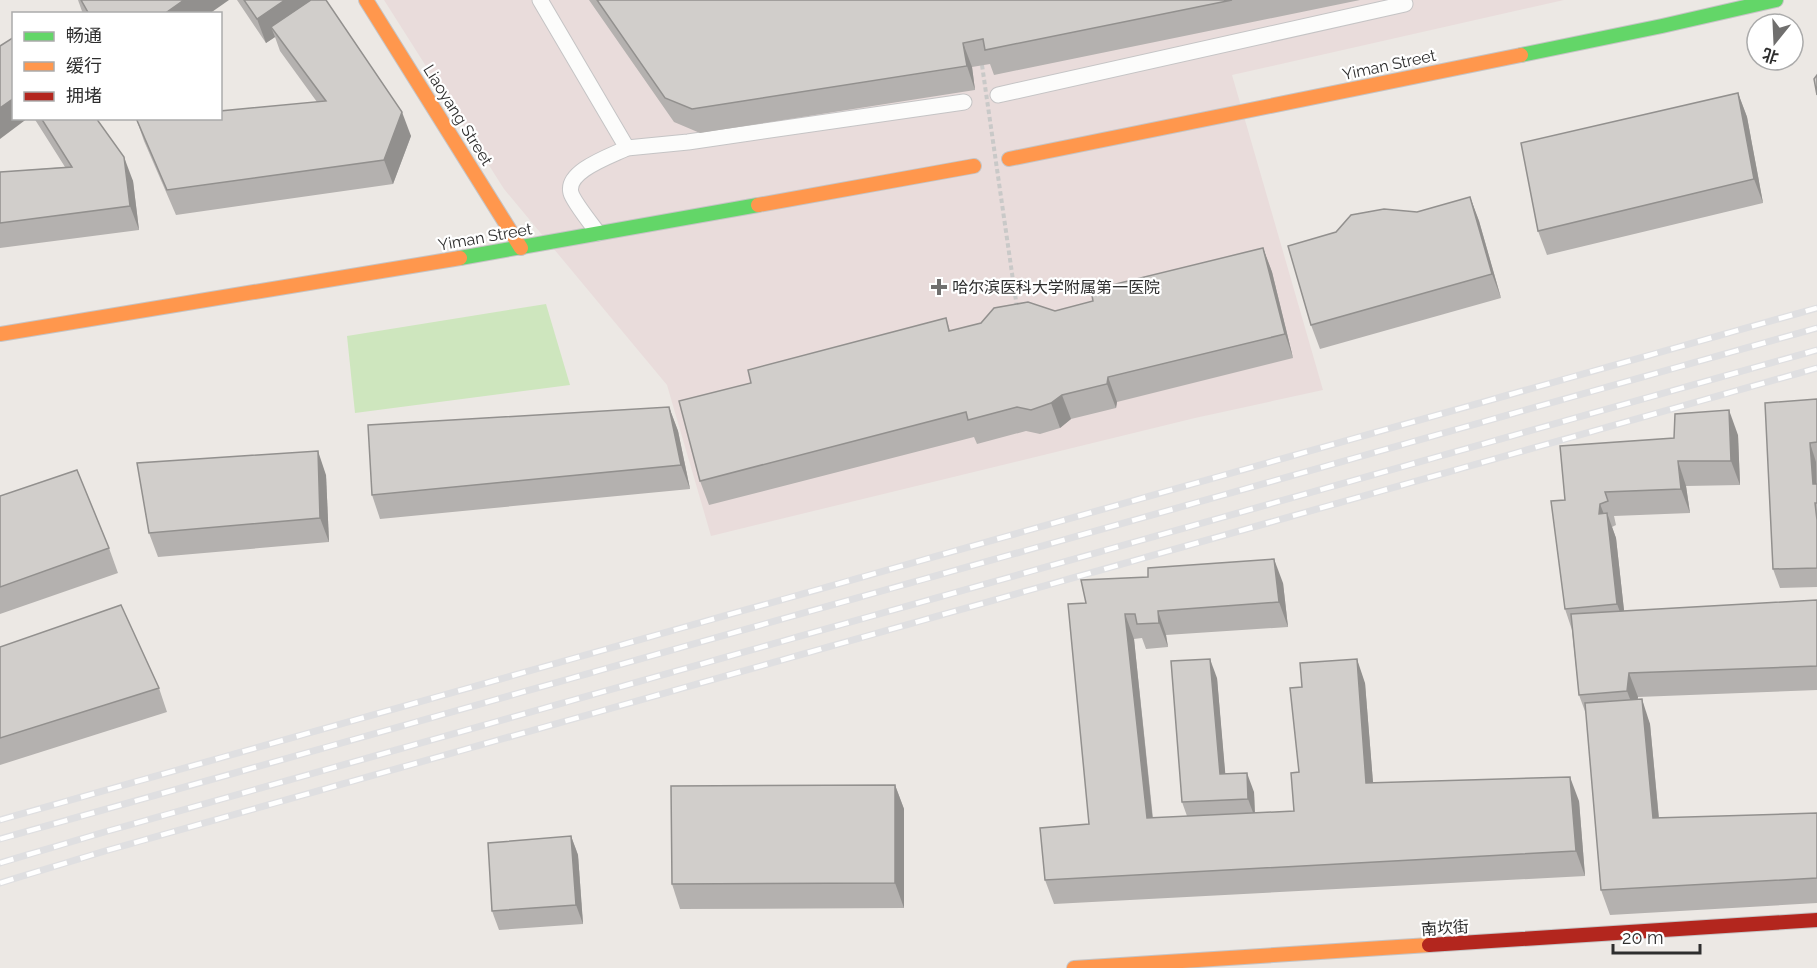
<svg xmlns="http://www.w3.org/2000/svg" width="1817" height="968" viewBox="0 0 1817 968" font-family="Raleway,'Noto Sans SC',sans-serif">
<style>
.medical{fill:#e9dcdb}
.green{fill:#cee6be}
.lines{fill:none;stroke-linecap:round;stroke-linejoin:round}
.lane-casing{stroke:#c5c4c5;stroke-width:17}
.fast-casing{stroke:#c5c4c5;stroke-width:16}
.slow-casing{stroke:#c5c4c5;stroke-width:16}
.jam-casing{stroke:#c5c4c5;stroke-width:16}
.lane{stroke:#fcfcfb;stroke-width:15}
.fast{stroke:#63d668;stroke-width:14}
.slow{stroke:#ff974d;stroke-width:14}
.jam{stroke:#b3261e;stroke-width:14}
.rail-casing{stroke:#dfdfe1;stroke-width:7}
.rail{stroke:#fff;stroke-width:4.5;stroke-dasharray:14;stroke-linecap:butt}
.path-bridge{stroke:#c9c9c8;stroke-width:4;stroke-dasharray:4.5 3;stroke-linecap:butt}
.wall{fill:#b4b1af}
.shaded-wall{fill:#92908e}
.building{fill:#d1cecb;stroke:#92908e;stroke-width:1.5}
.poi-dot{fill:#706f6e;stroke:#fff;stroke-width:2}
.labels{text-anchor:middle;dominant-baseline:central;stroke-width:4.5;stroke-linejoin:round;paint-order:stroke}
.street-label{font-size:16px;fill:#2e2e2e;stroke:#fff}
.poi-label{font-size:16px;fill:#2e2e2e;stroke:#fff;text-anchor:start}
</style>
<rect width="100%" height="100%" fill="#ece8e4"/>
<polygon class="medical" points="384,0 1564,0 1232,75 1323,390 1195,418 711,536 667,385 504,189"/>
<polygon class="green" points="546,304 570,385 355,413 347,336"/>
<g class="lines">
<defs>
<g id="lane">
<path d="M 540,0 L 627,148 C 611,156 565,171 571,193 C 573,201 592,225 598,233"/>
<polyline points="998,95 1405,4"/>
<polyline points="627,148 688,142 964,102"/>
</g>
<g id="fast">
<polyline points="1521,55 1662,26 1776,0"/>
<polyline points="460,258 758,205"/>
</g>
<g id="slow">
<polyline points="366,0 521,248"/>
<polyline points="1009,159 1521,55"/>
<polyline points="758,205 974,166"/>
<polyline points="0,334 460,258"/>
<polyline points="1074,968 1429,945"/>
</g>
<polyline id="jam" points="1429,945 1817,920"/>
</defs>
<use href="#lane" class="lane-casing"/>
<use href="#fast" class="fast-casing"/>
<use href="#slow" class="slow-casing"/>
<use href="#jam" class="jam-casing"/>
<use href="#lane" class="lane"/>
<use href="#fast" class="fast"/>
<use href="#slow" class="slow"/>
<use href="#jam" class="jam"/>
<defs>
<g id="rail">
<polyline points="0,820 1817,308"/>
<polyline points="0,839 1817,328"/>
<polyline points="0,863 101,833 1817,350"/>
<polyline points="0,883 105,851 1817,368"/>
</g>
</defs>
<use href="#rail" class="rail-casing"/>
<use href="#rail" class="rail"/>
<polyline class="path-bridge" points="982,65 1017,308"/>
</g>
<g class="wall">
<polygon points="78,0 81,0 209,14 83,14"/>
<polygon points="237,0 326,0 411,136 393,184 176,215 144,141 136,118 220,118 317,102 280,51 275,37 266,43"/>
<polygon points="589,0 1360,0 994,75 990,64 972,67 975,90 700,133 674,122"/>
<polygon points="1738,93 1747,117 1763,203 1547,255 1538,231"/>
<polygon points="34,118 96,118 133,181 139,230 0,248 0,172 65,167"/>
<polygon points="1470,197 1479,221 1501,298 1320,349 1311,325"/>
<polygon points="1263,248 1272,272 1293,358 1117,402 1116,408 1071,419 1060,428 1040,434 1026,431 977,444 974,437 709,505 700,481 751,383 946,318 950,331 1055,311 1093,301"/>
<polygon points="1817,399 1817,587 1780,588 1773,569"/>
<polygon points="669,407 678,431 690,489 380,519 372,495"/>
<polygon points="1738,435 1740,485 1686,486 1690,513 1614,516 1616,525 1612,527 1616,538 1624,611 1817,600 1817,690 1638,697 1637,700 1650,724 1659,818 1817,813 1817,903 1610,915 1601,890 1586,714 1579,695 1572,630 1565,609 1565,500"/>
<polygon points="326,475 329,542 158,557 149,533"/>
<polygon points="0,496 109,548 118,573 0,614"/>
<polygon points="1283,583 1288,627 1166,635 1168,647 1146,649 1142,638 1134,639 1153,818 1187,816 1182,802 1217,678 1225,774 1254,792 1255,813 1294,811 1299,772 1365,683 1373,783 1579,801 1585,876 1054,904 1045,880 1089,824 1086,603"/>
<polygon points="0,647 159,688 167,712 0,765"/>
<polygon points="895,785 904,809 904,908 680,909 672,884"/>
<polygon points="571,836 578,855 583,924 499,930 492,911"/>
</g>
<g class="shaded-wall">
<polygon points="184,0 229,0 209,14 164,14"/>
<polygon points="285,0 321,0 271,27 275,37 266,43 257,19"/>
<polygon points="963,43 972,67 975,90 967,66"/>
<polygon points="1738,93 1747,117 1763,203 1754,179"/>
<polygon points="14,98 14,118 28,118 0,139 0,108"/>
<polygon points="402,112 411,136 393,184 384,160"/>
<polygon points="124,157 133,181 139,230 130,206"/>
<polygon points="1470,197 1479,221 1501,298 1492,274"/>
<polygon points="1263,248 1272,272 1293,358 1285,334"/>
<polygon points="1108,377 1117,402 1116,408 1107,384"/>
<polygon points="1062,395 1071,419 1060,428 1051,403"/>
<polygon points="669,407 678,431 690,489 681,465"/>
<polygon points="1729,410 1738,435 1740,485 1731,461"/>
<polygon points="1810,443 1816,462 1817,496 1813,484"/>
<polygon points="318,451 326,475 329,542 320,518"/>
<polygon points="1678,461 1686,486 1690,513 1681,489"/>
<polygon points="1600,504 1609,527 1607,513 1616,538 1626,628 1617,604 1599,514"/>
<polygon points="1274,559 1283,583 1288,627 1279,602"/>
<polygon points="1158,611 1166,635 1168,647 1159,623"/>
<polygon points="1125,614 1134,639 1155,842 1147,818"/>
<polygon points="1210,659 1217,678 1227,793 1220,774"/>
<polygon points="1357,659 1365,683 1375,807 1366,783"/>
<polygon points="1629,673 1638,697 1636,715 1627,691"/>
<polygon points="1642,699 1650,724 1661,842 1653,818"/>
<polygon points="1247,773 1254,792 1255,818 1248,799"/>
<polygon points="1570,777 1579,801 1585,876 1576,851"/>
<polygon points="895,785 904,809 904,908 895,883"/>
<polygon points="571,836 578,855 583,924 576,905"/>
</g>
<g class="building">
<polygon points="81,0 184,0 164,14 89,14"/>
<polygon points="244,0 285,0 257,19"/>
<polygon points="311,0 326,0 402,112 384,160 167,190 136,118 220,118 220,111 326,101 271,27"/>
<polygon points="597,0 1232,0 985,50 983,39 963,43 967,66 692,109 665,98"/>
<polygon points="14,37 14,98 0,108 0,46"/>
<polygon points="1817,75 1817,95 1814,79"/>
<polygon points="1738,93 1754,179 1538,231 1521,143"/>
<polygon points="41,118 96,118 124,157 130,206 0,223 0,172 72,167"/>
<polygon points="1470,197 1492,274 1311,325 1288,246 1336,232 1351,215 1384,209 1417,212"/>
<polygon points="1263,248 1285,334 1108,377 1107,384 1062,395 1051,403 1031,410 1017,407 968,420 966,412 700,481 679,401 751,383 748,370 946,318 949,331 981,323 994,308 1028,302 1055,311 1093,301 1091,290"/>
<polygon points="1817,399 1817,442 1810,443 1813,484 1817,484 1817,503 1815,503 1817,520 1817,568 1773,569 1765,403"/>
<polygon points="669,407 681,465 372,495 368,425"/>
<polygon points="1729,410 1731,461 1678,461 1681,489 1605,492 1608,501 1600,504 1599,514 1607,513 1617,604 1565,609 1551,501 1565,500 1560,446 1674,438 1675,414"/>
<polygon points="318,451 320,518 149,533 137,463"/>
<polygon points="77,470 109,548 0,587 0,496"/>
<polygon points="1274,559 1279,602 1158,611 1159,623 1137,624 1135,614 1125,614 1147,818 1294,811 1291,773 1299,772 1290,688 1302,687 1300,663 1357,659 1366,783 1570,777 1576,851 1045,880 1040,828 1089,824 1068,604 1086,603 1081,580 1148,577 1148,568"/>
<polygon points="1817,600 1817,666 1629,673 1627,691 1579,695 1571,614"/>
<polygon points="121,605 159,688 0,738 0,647"/>
<polygon points="1210,659 1220,774 1247,773 1248,799 1182,802 1171,661"/>
<polygon points="1642,699 1653,818 1817,813 1817,878 1601,890 1585,703"/>
<polygon points="895,785 895,883 672,884 671,786"/>
<polygon points="571,836 576,905 492,911 488,843"/>
</g>
<path class="poi-dot" d="M936 278h6v6h6v6h-6v6h-6v-6h-6v-6h6z"/>
<g class="labels">
<g class="street-label">
<text transform="translate(1389 65) rotate(-12)">Yiman Street</text>
<text transform="translate(458 115) rotate(58)">Liaoyang Street</text>
<text transform="translate(485 237) rotate(-10)">Yiman Street</text>
<text transform="translate(1445 928) rotate(-4)">南坎街</text>
</g>
<g class="poi-label">
<text x="952" y="287">哈尔滨医科大学附属第一医院</text>
</g>
</g>
<rect x="12" y="12" width="210" height="108" fill="#ffffff" stroke="#ababab" stroke-width="1.5"/>
<rect x="24" y="32" width="30" height="9" fill="#63d668" stroke="#ababab" stroke-width="1.5"/>
<text x="66" y="42" font-size="18" fill="#2e2e2e">畅通</text>
<rect x="24" y="62" width="30" height="9" fill="#ff974d" stroke="#ababab" stroke-width="1.5"/>
<text x="66" y="72" font-size="18" fill="#2e2e2e">缓行</text>
<rect x="24" y="92" width="30" height="9" fill="#b3261e" stroke="#ababab" stroke-width="1.5"/>
<text x="66" y="102" font-size="18" fill="#2e2e2e">拥堵</text>
<g transform="translate(1775 42) rotate(198)"><circle r="28" fill="#ffffff" stroke="#ababab" stroke-width="1.5"/>
<path d="M0-4.5L10 22L0 15L-10 22Z" fill="#706f6e"/>
<text y="-9" font-size="16" font-weight="bold" text-anchor="middle" fill="#2e2e2e">北</text>
</g>
<path d="M1613 944v9h87v-9" fill="none" stroke="#2e2e2e" stroke-width="3"/>
<text x="1622" y="944" font-size="18" fill="#2e2e2e" stroke="#ffffff" stroke-width="4.5" paint-order="stroke">20 m</text>
</svg>
